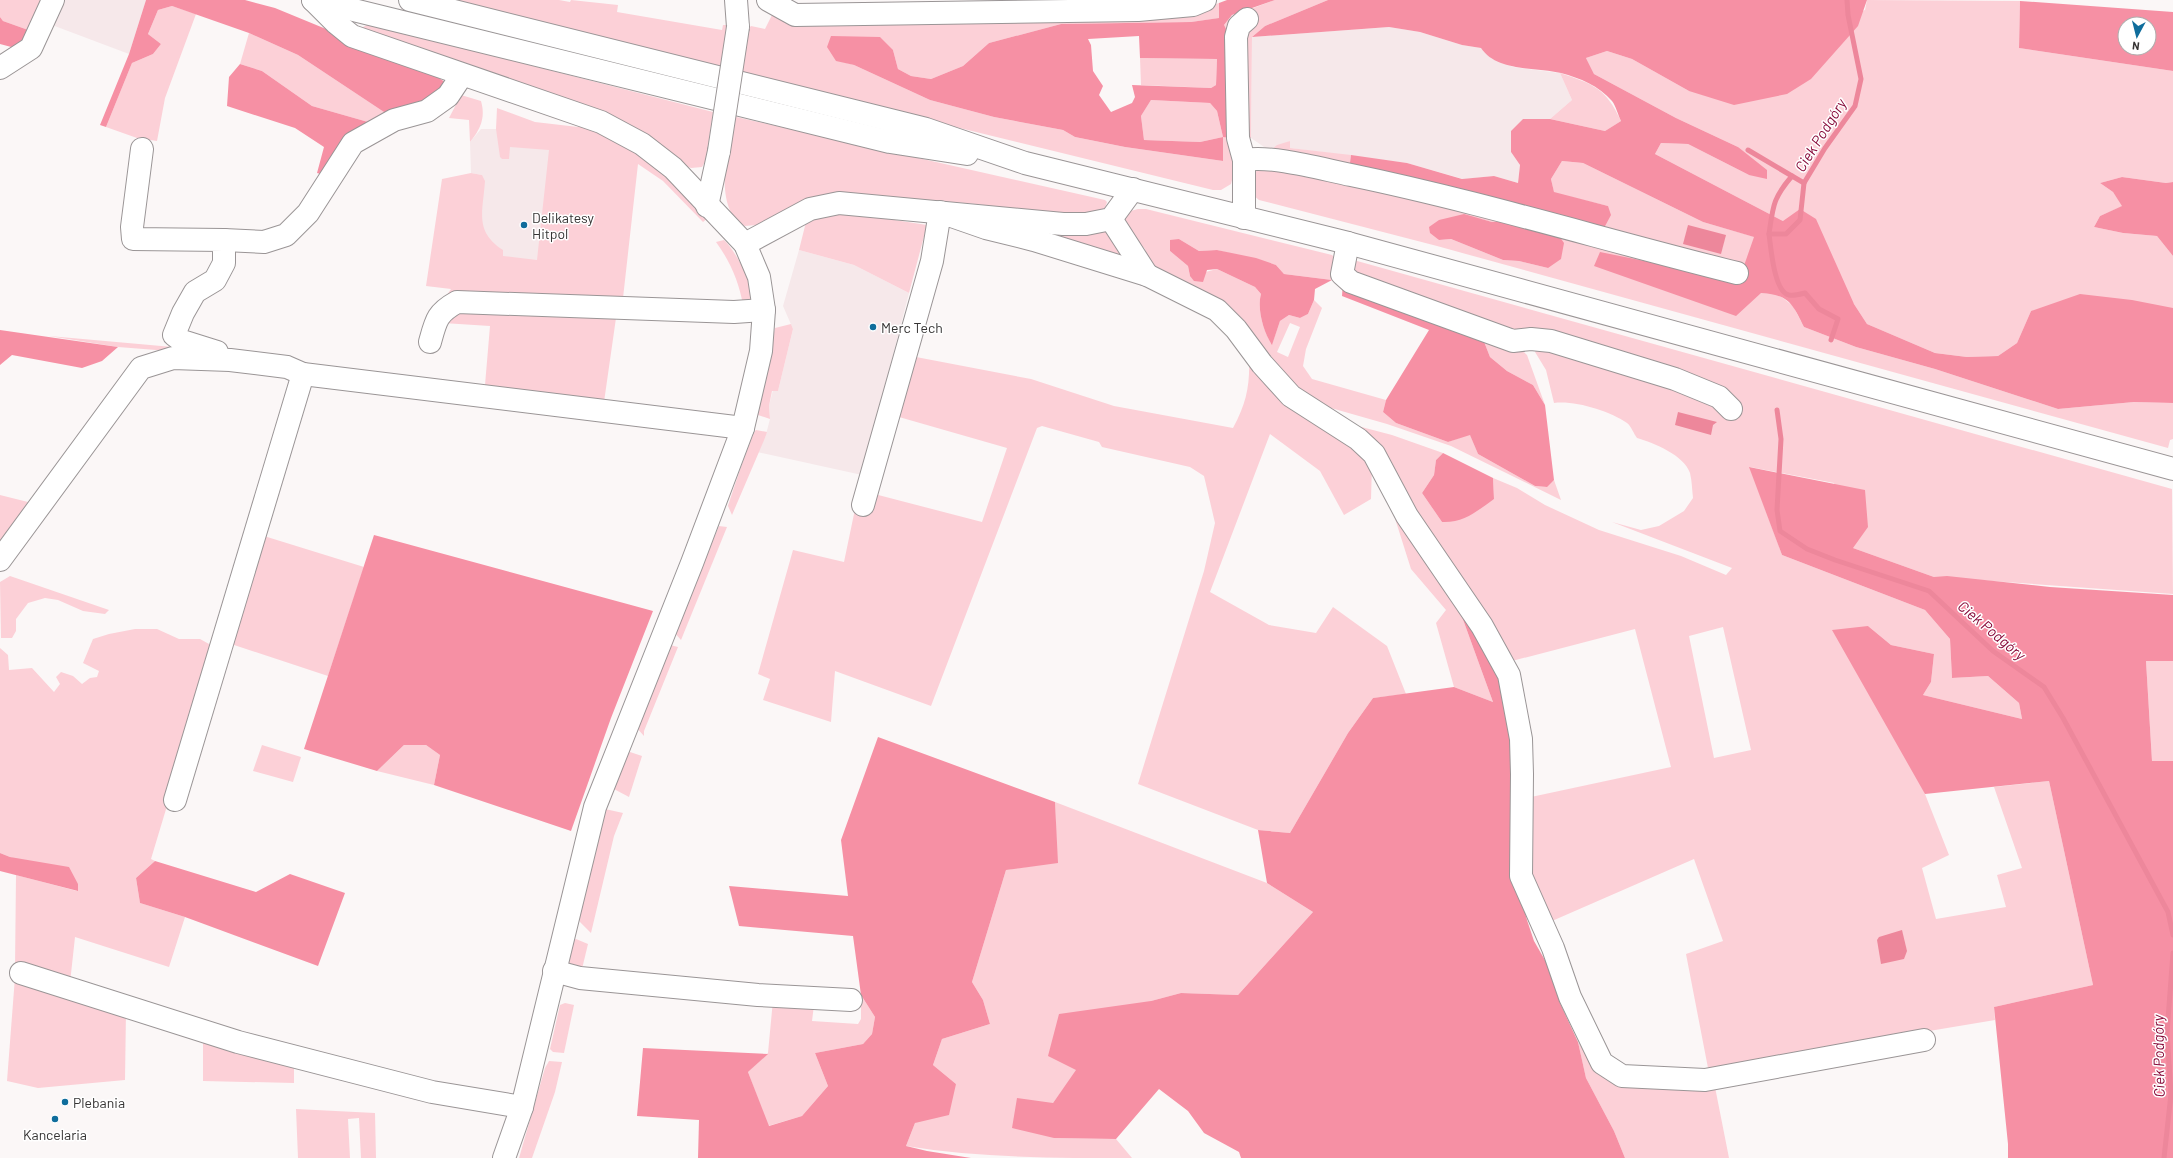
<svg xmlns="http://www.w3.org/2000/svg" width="2173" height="1158" viewBox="0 0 2173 1158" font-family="Barlow,sans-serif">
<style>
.built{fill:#f6e8ea}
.green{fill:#fcd0d7;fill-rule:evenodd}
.forest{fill:#f690a4;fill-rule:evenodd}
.water{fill:#ed879b}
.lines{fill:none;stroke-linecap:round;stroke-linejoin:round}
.stream{stroke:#ed879b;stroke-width:5}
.minor-casing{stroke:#9a9596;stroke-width:24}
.major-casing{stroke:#9a9596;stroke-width:24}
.minor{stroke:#fff;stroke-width:22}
.major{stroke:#fff;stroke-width:22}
.minor-bridge-casing{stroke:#9a9596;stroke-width:24;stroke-linecap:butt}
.minor-bridge{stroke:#fff;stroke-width:22}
.poi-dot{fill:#0f6d9c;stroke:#fff;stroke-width:1.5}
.labels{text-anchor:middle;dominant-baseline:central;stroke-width:3;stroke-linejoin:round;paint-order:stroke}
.poi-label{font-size:14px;fill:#353333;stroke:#fff;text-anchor:start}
.water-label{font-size:15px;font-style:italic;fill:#860838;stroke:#fff}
</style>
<rect width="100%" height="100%" fill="#fbf7f7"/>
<g class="built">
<polygon points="62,0 146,0 129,54 52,25"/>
<polygon points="1389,27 1420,32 1462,45 1481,48 1513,67 1560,73 1572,100 1550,119 1523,119 1511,152 1520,165 1518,183 1494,176 1463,179 1407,163 1290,148 1290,141 1270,151 1251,138 1252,37"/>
<polygon points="481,129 496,129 560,148 545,294 470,289 482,175 471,173 470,142"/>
<polygon points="799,250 854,265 909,293 862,475 757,452 765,438 770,419 769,406 773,390 778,391 793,329 783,306"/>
</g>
<g class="green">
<polygon points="0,0 44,0 31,31 3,21 0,17"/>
<polygon points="430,0 559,0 570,2 571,0 618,5 617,12 722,30 723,25 727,25 720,69"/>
<polygon points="1275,0 1328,0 1265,26 1252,37 1251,138 1232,139 1236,164 1231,184 1221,190 1213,190 739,74 746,31 751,26 765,29 774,11 1195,11 1219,3 1220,18 1191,22 1061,24 989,43 963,66 931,79 911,76 898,69 893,50 836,60 854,65 930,100 994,117 1063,130 1075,137 1125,147 1223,161 1223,137 1200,142 1144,140 1141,116 1151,100 1210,103 1217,111 1223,137 1224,25 1232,16"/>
<polygon points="1867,0 2020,1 2019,48 2173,71 2173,182 2166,183 2122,177 2100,183 2113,192 2123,206 2100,216 2094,227 2123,233 2157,236 2173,256 2173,308 2031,311 2017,343 1998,356 1967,357 1935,353 1867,324 1854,304 1783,221 1655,154 1661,143 1688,144 1749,175 1738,147 1676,118 1594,74 1586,58 1607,51 1632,59 1689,91 1865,10"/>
<polygon points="172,6 196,14 165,98 157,141 137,138 106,127 132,63 153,54 161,44 148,34 158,10"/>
<polygon points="369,24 713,112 706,160 702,167 691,168 363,30 363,27"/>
<polygon points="249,33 298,55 387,114 375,124 312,106 262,71 240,64"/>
<polygon points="1140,58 1217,59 1216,85 1211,88 1141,85"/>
<path d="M 1560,73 C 1593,84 1606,88 1621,121 L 1605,131 L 1550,119 L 1572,100 Z"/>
<path d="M 461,95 L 481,101 C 486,118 480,130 470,142 L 469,120 L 449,118 Z"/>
<path d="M 497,108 L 535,122 L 578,127 L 583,124 C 633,137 676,178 709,217 L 703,222 L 663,181 L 638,164 L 623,298 L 743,305 C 739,282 730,261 716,242 L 724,240 C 736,251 759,293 753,308 L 445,298 L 451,289 L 426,286 L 442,179 L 471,173 L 482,175 L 485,181 C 483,212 474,231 503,250 L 503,256 L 537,260 L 549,150 L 510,147 L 509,159 L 502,159 L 500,157 L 496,129 Z"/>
<path d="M 732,116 L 1105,200 L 1107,202 L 1105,208 L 1090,215 L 1055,215 L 976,204 L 841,193 L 800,206 L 756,225 L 745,226 C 712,211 728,144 732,116 Z"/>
<polygon points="1290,141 1290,148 1351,155 1349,170 1270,151 1277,145"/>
<polygon points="1562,161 1583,163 1703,222 1755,237 1740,280 1761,293 1778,294 1793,306 1804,327 1856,347 1935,369 2058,409 2134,402 2173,403 2173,439 2170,440 2168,448 1437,246 1259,200 1253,195 1252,180 1260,164 1512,220 1492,222 1464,215 1438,240 1451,239 1503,260 1519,261 1548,268 1557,233 1552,219 1608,206 1554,193 1551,179"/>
<path d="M 1138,209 L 1146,209 L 1332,255 L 1337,261 L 1335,274 L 1332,280 L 1284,274 L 1276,265 L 1217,250 L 1199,251 L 1179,239 L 1170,251 L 1188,266 L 1190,276 L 1217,269 L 1255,287 L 1261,294 C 1257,309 1263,331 1272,344 L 1280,321 L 1289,315 L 1300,318 L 1308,314 L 1314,300 L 1322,308 L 1306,349 L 1303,366 L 1312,379 L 1386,400 L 1383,412 L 1396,423 L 1448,442 L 1470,434 L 1478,454 L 1535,486 L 1546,487 L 1554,480 L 1561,500 L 1451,446 L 1387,424 L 1317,404 L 1148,264 L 1145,249 L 1129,232 L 1124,220 L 1127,212 ZM 1290,323 L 1300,327 L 1288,357 L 1277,352 Z"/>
<polygon points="849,213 927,225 909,293 854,265 799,250 807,218"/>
<polygon points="984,220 1105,228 1131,258"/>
<path d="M 1350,259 L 2172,489 L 2173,594 L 1934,577 L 1853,548 L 1834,483 L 1750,467 L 1782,555 L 1925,610 L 1950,639 L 1952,678 L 1988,676 L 2019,703 L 2022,719 L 1923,695 L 1931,682 L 1934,654 L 1891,645 L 1868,626 L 1925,794 L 1949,855 L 1922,868 L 1936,919 L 2006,907 L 1997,875 L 2022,868 L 1994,787 L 2049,781 L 2093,985 L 1994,1007 L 1995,1020 L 1708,1068 L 1686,954 L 1723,941 L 1694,859 L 1552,921 L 1529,874 L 1531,797 L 1671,767 L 1635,629 L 1512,661 L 1350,424 L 1392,435 L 1443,453 L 1436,460 L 1434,475 L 1422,493 L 1442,522 L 1494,499 L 1493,478 L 1517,488 L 1545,505 L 1599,530 L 1681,556 L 1726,575 L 1732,568 L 1612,522 L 1641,530 L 1659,526 L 1684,511 L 1693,498 C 1692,490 1692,481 1690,473 C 1684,455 1654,443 1637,438 C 1634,434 1631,426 1627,423 C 1610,411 1574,400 1554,403 L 1546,370 L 1535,352 L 1540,342 L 1740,406 L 1522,336 L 1353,275 ZM 1723,627 L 1751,750 L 1714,758 L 1689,636 Z"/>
<polygon points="460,310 617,311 604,402 485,385 490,326 443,323"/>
<polygon points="791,324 793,329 778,391 772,391 769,406 770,419 755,414 775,328"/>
<polygon points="49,336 195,349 207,354 118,347"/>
<polygon points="1483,339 1517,346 1527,355 1545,405 1533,385 1507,371 1490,357"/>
<path d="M 1249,356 L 1360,450 L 1372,464 L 1371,499 L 1344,515 L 1320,471 L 1270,434 L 1210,592 L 1269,625 L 1316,633 L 1333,607 L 1387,646 L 1406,694 L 1373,698 L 1348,733 L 1290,833 L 1258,830 L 1138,784 L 1204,571 L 1215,523 L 1204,476 L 1190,467 L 1102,447 L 1099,442 L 1042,426 L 1037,428 L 931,706 L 835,671 L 831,722 L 763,700 L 770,679 L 758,674 L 793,550 L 844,562 L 859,490 L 982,522 L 1007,448 L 899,417 L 916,357 L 1031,379 L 1114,406 L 1233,428 C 1247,402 1250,385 1249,356 Z"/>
<path d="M 756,430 L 767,432 L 765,438 L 732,515 L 728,506 C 732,495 751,434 756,430 Z"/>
<polygon points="1386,490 1457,603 1493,702 1454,687 1436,623 1446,610 1411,569"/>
<polygon points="0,495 28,502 6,534 0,550"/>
<polygon points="719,526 727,527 681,640 674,632"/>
<polygon points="264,536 364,567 328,676 231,644"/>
<polygon points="10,576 109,610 105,614 83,611 58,600 45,598 28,603 16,619 16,631 12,638 1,638 0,582"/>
<polygon points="135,629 157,629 179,639 200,639 209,644 214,650 151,859 155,861 136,878 140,903 185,917 169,967 75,937 70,983 15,968 16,875 77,891 78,884 0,853 0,648 8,655 9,670 32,668 54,692 60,684 56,677 61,672 73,676 82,684 90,678 97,677 99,671 83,663 93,639 109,634"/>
<polygon points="670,645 678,647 644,731 644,736 636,727"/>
<polygon points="2146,661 2173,661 2173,761 2152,761"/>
<polygon points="262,745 301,757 293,782 253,771"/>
<polygon points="404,745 426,745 440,755 434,785 377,771"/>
<polygon points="630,752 642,756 629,797 612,788 625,755"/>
<path d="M 1055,802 L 1267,883 L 1313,912 L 1238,995 L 1181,993 L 1151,1001 L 1077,1070 L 1053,1103 L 1054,1138 L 1116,1139 L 1132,1158 C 1057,1158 979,1158 906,1146 L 915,1123 L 956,1084 L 933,1065 L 942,1039 L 990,1024 L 983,1000 L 972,982 L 1006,870 L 1057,862 Z"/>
<polygon points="605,809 623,813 614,836 591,933 580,922 578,916"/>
<polygon points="576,939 588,944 581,973 567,963 572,940"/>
<polygon points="15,977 126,1011 125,1080 38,1088 7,1081"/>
<polygon points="861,995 875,1017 872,1034 863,1044 815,1053 828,1086 802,1116 768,1126 748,1072 768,1053 773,1000 814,1005 812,1021 858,1024 861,1019"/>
<polygon points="565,1003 574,1005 564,1053 553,1052 550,1049 560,1005"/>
<polygon points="203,1035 294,1063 294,1083 203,1081"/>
<polygon points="1578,1042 1599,1074 1714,1082 1729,1158 1625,1158 1614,1131 1586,1078"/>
<polygon points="549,1061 562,1062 555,1092 532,1158 519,1158 545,1068"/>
<polygon points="296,1109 375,1113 376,1158 361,1158 359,1118 348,1119 350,1158 298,1158"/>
</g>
<g class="forest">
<polygon points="146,0 245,0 275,8 428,71 445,82 442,95 387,114 298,55 249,33 172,6 158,10 148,34 161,44 153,54 132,63 106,127 100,125 129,54"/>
<path d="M 1227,0 L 1275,0 L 1232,15 L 1224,25 L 1230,37 L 1232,138 L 1223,137 L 1223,161 L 1125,147 L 1075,137 L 1063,130 L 994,117 L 930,100 L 854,65 L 836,61 L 827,47 L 831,36 L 880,37 L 893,50 L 898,69 L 911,76 L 931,79 L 963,66 L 989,43 L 1061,24 L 1191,22 L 1219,18 L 1219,3 ZM 1139,36 L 1140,58 L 1217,59 L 1216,85 L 1211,88 L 1132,85 L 1135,97 L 1132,103 L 1111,112 L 1099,95 L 1103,86 L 1093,71 L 1091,45 L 1088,39 ZM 1151,100 L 1210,103 L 1217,111 L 1223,137 L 1200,142 L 1144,140 L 1141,116 Z"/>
<path d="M 1328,0 L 1867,0 L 1858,26 L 1811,79 L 1787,94 L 1734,105 L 1689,91 L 1632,59 L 1607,51 L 1586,58 L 1594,74 L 1676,118 L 1738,147 L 1767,170 L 1767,179 L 1749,175 L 1688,144 L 1661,143 L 1655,154 L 1783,221 L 1800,209 L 1816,219 L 1854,304 L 1867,324 L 1935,353 L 1967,357 L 1998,356 L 2017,343 L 2031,311 L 2080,294 L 2132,300 L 2173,308 L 2173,403 L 2134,402 L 2058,409 L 1935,369 L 1856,347 L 1804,327 C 1792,303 1789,295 1761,293 L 1736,316 L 1594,266 L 1600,252 L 1739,280 L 1754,237 L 1703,222 L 1583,163 L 1562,161 L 1551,179 L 1554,192 L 1608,206 L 1611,215 L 1604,228 L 1349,170 L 1351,155 L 1407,163 L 1462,179 L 1494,176 L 1518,183 L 1520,165 L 1511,152 L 1511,131 L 1523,119 L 1550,119 L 1605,131 L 1621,121 C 1618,115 1616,106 1612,101 C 1599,86 1580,78 1561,73 C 1536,67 1497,72 1481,48 L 1462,45 L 1420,32 L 1389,27 L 1252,37 L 1265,26 Z"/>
<path d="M 2020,1 L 2173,12 L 2173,71 L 2019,48 ZM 2125,24 L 2149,24 L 2149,48 L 2125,48 Z"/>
<polygon points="0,17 3,21 31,31 15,48 0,44"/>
<polygon points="240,64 262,71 312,106 375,124 324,175 317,173 324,147 295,128 227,106 229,77"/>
<polygon points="2122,177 2166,183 2173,182 2173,256 2157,236 2123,233 2094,227 2100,216 2122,206 2113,192 2100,183"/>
<polygon points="1464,214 1492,222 1512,220 1557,233 1564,243 1561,259 1548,268 1519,261 1503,260 1451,239 1439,240 1430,233 1429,227 1439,220"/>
<path d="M 1179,239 L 1199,251 L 1217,250 L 1256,258 L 1276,265 L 1284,274 L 1332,280 L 1315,289 L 1314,300 L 1308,314 L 1300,318 L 1289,315 L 1280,321 L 1272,345 C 1263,331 1257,309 1261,294 L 1255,287 L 1217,269 L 1207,270 L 1203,282 L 1194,281 L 1190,276 L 1188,266 L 1170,251 L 1170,240 Z"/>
<polygon points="1343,282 1483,339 1490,357 1507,371 1533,385 1545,405 1554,480 1547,487 1535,486 1478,454 1470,435 1448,442 1396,423 1383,412 1386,400 1429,330 1342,296"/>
<polygon points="0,330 118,347 102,361 82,368 12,355 0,365"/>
<path d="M 1443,453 L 1493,478 L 1494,499 C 1477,511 1464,523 1442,522 L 1422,493 L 1434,475 L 1436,460 Z"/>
<polygon points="1749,467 1865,490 1868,527 1853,548 1934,577 1947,576 2050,587 2173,595 2173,661 2146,661 2152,761 2173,761 2173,1158 2008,1158 2008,1144 1994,1007 2093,985 2049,781 1925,794 1832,630 1868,626 1891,645 1934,654 1931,682 1923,695 2022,719 2019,703 1988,676 1952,678 1950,639 1925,610 1782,555"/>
<polygon points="374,535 653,611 611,718 571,831 434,785 440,755 426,745 404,745 377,771 304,749"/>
<polygon points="1457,603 1502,669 1514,735 1518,886 1527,920 1534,941 1550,969 1560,1003 1578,1042 1586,1078 1614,1131 1625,1158 1241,1158 1239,1152 1204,1133 1188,1111 1159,1089 1116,1139 1054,1138 1012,1128 1017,1098 1053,1103 1076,1070 1048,1056 1059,1014 1151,1001 1181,993 1238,995 1313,912 1267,883 1258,830 1290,833 1348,733 1373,698 1454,687 1493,702"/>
<polygon points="878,737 1055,802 1058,863 1006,870 972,982 983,1000 990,1024 942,1039 933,1065 956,1084 949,1115 915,1123 906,1146 927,1151 971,1158 698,1158 699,1120 637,1116 643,1048 768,1054 748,1072 769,1126 802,1116 828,1086 815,1053 863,1044 872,1034 875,1017 861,995 853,936 739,926 729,886 848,896 841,840"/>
<polygon points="0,853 10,857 69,867 78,884 78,891 0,871"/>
<polygon points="155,861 256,892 290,874 345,893 318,966 185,917 140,903 136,878"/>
</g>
<g class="water">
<polygon points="1688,225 1726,235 1721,254 1683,244"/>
<polygon points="1678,412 1717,422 1713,425 1711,435 1675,425"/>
<polygon points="1902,930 1907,951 1904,959 1881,964 1877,940 1879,937"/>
</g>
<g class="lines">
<g class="stream">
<polyline points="1748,150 1792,176"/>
<path d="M 1769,234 C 1773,206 1773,198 1792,176 L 1804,183"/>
<path d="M 1831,340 L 1838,319 L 1819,309 L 1805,293 C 1801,294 1794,296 1789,295 C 1774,292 1771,248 1769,234 L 1786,234 L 1800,220 L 1804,183 L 1825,148 L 1855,106 L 1861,79 L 1848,15 L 1847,0"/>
<polyline points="1777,410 1781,439 1777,510 1780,531 1807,549 1835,560 1929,591 1993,651 2044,687 2063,718 2168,912 2173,935"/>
<polyline points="2164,1158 2171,1094 2167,1033 2173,953"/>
</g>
<defs>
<g id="minor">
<polyline points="313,0 336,23 352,36 601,122 642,144 673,168 745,244 759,277 764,310 761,351 743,428 692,563 595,807 522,1107 504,1158"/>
<polyline points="736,0 738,27"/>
<polyline points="768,0 795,15 1138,10 1193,5 1205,0"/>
<polyline points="0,68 31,48 53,0"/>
<polyline points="142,149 132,227 133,239 224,240 224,263 215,280 195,292 183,313 174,335 182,341 217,352"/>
<path d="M 1244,160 C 1273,155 1321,169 1351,175 C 1481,202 1608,241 1737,273"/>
<polyline points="707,206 719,151"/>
<polyline points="1244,218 1244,160 1238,138 1236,37 1239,26 1247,19"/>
<polyline points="1111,219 1147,275"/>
<polyline points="224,240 264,242 286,235 308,213 353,143 394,120 427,111 448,96 462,75"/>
<polyline points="1348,243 1342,274 1351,282 1513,341 1531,339 1551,341 1675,379 1719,397 1731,409"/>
<polyline points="745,244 810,209 839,203 1063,224 1086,224 1111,219 1133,189"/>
<path d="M 430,342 C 436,320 437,313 457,302 L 734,312 L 764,310"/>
<polyline points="863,505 932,261 940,212 986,228 1034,240 1147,275 1217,310 1236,329 1262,364 1291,396 1358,439 1374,454 1407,516 1482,626 1509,675 1521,739 1522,774 1521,876 1553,948 1570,997 1602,1063 1622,1076 1705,1080 1924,1040"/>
<polyline points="0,560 141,368 173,358 230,360 287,367 303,374 743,428"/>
<polyline points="175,800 303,374"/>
<polyline points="554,971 580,978 758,995 851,1000"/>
<polyline points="21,973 238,1042 432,1092 522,1107"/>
</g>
<g id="major">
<polyline points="313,0 890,142 967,154"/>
<polyline points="410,0 926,129 1025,163 1348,243 2173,469"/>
</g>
</defs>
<use href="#minor" class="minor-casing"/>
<use href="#major" class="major-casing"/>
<use href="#minor" class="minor"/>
<use href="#major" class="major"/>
<defs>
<polyline id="minor-bridge" points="719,151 738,27"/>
</defs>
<use href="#minor-bridge" class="minor-bridge-casing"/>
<use href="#minor-bridge" class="minor-bridge"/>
</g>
<g class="poi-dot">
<circle cx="524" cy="225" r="4"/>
<circle cx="873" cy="327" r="4"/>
<circle cx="65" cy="1102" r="4"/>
<circle cx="55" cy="1119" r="4"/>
</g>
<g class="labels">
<g class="poi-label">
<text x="532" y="217">Delikatesy<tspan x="532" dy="16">Hitpol</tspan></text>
<text x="881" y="327">Merc Tech</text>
<text x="73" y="1102">Plebania</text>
<text x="55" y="1134" text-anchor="middle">Kancelaria</text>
</g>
<g class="water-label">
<text transform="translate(1820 135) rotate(-58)">Ciek Podgóry</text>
<text transform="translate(1992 630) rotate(40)">Ciek Podgóry</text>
<text transform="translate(2158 1056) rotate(-91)">Ciek Podgóry</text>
</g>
</g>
<g transform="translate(2137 36) rotate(187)"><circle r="19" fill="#ffffff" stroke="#aeadad"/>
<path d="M0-3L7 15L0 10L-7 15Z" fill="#0f6d9c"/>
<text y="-6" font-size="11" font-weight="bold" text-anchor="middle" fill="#353333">N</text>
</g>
</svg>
